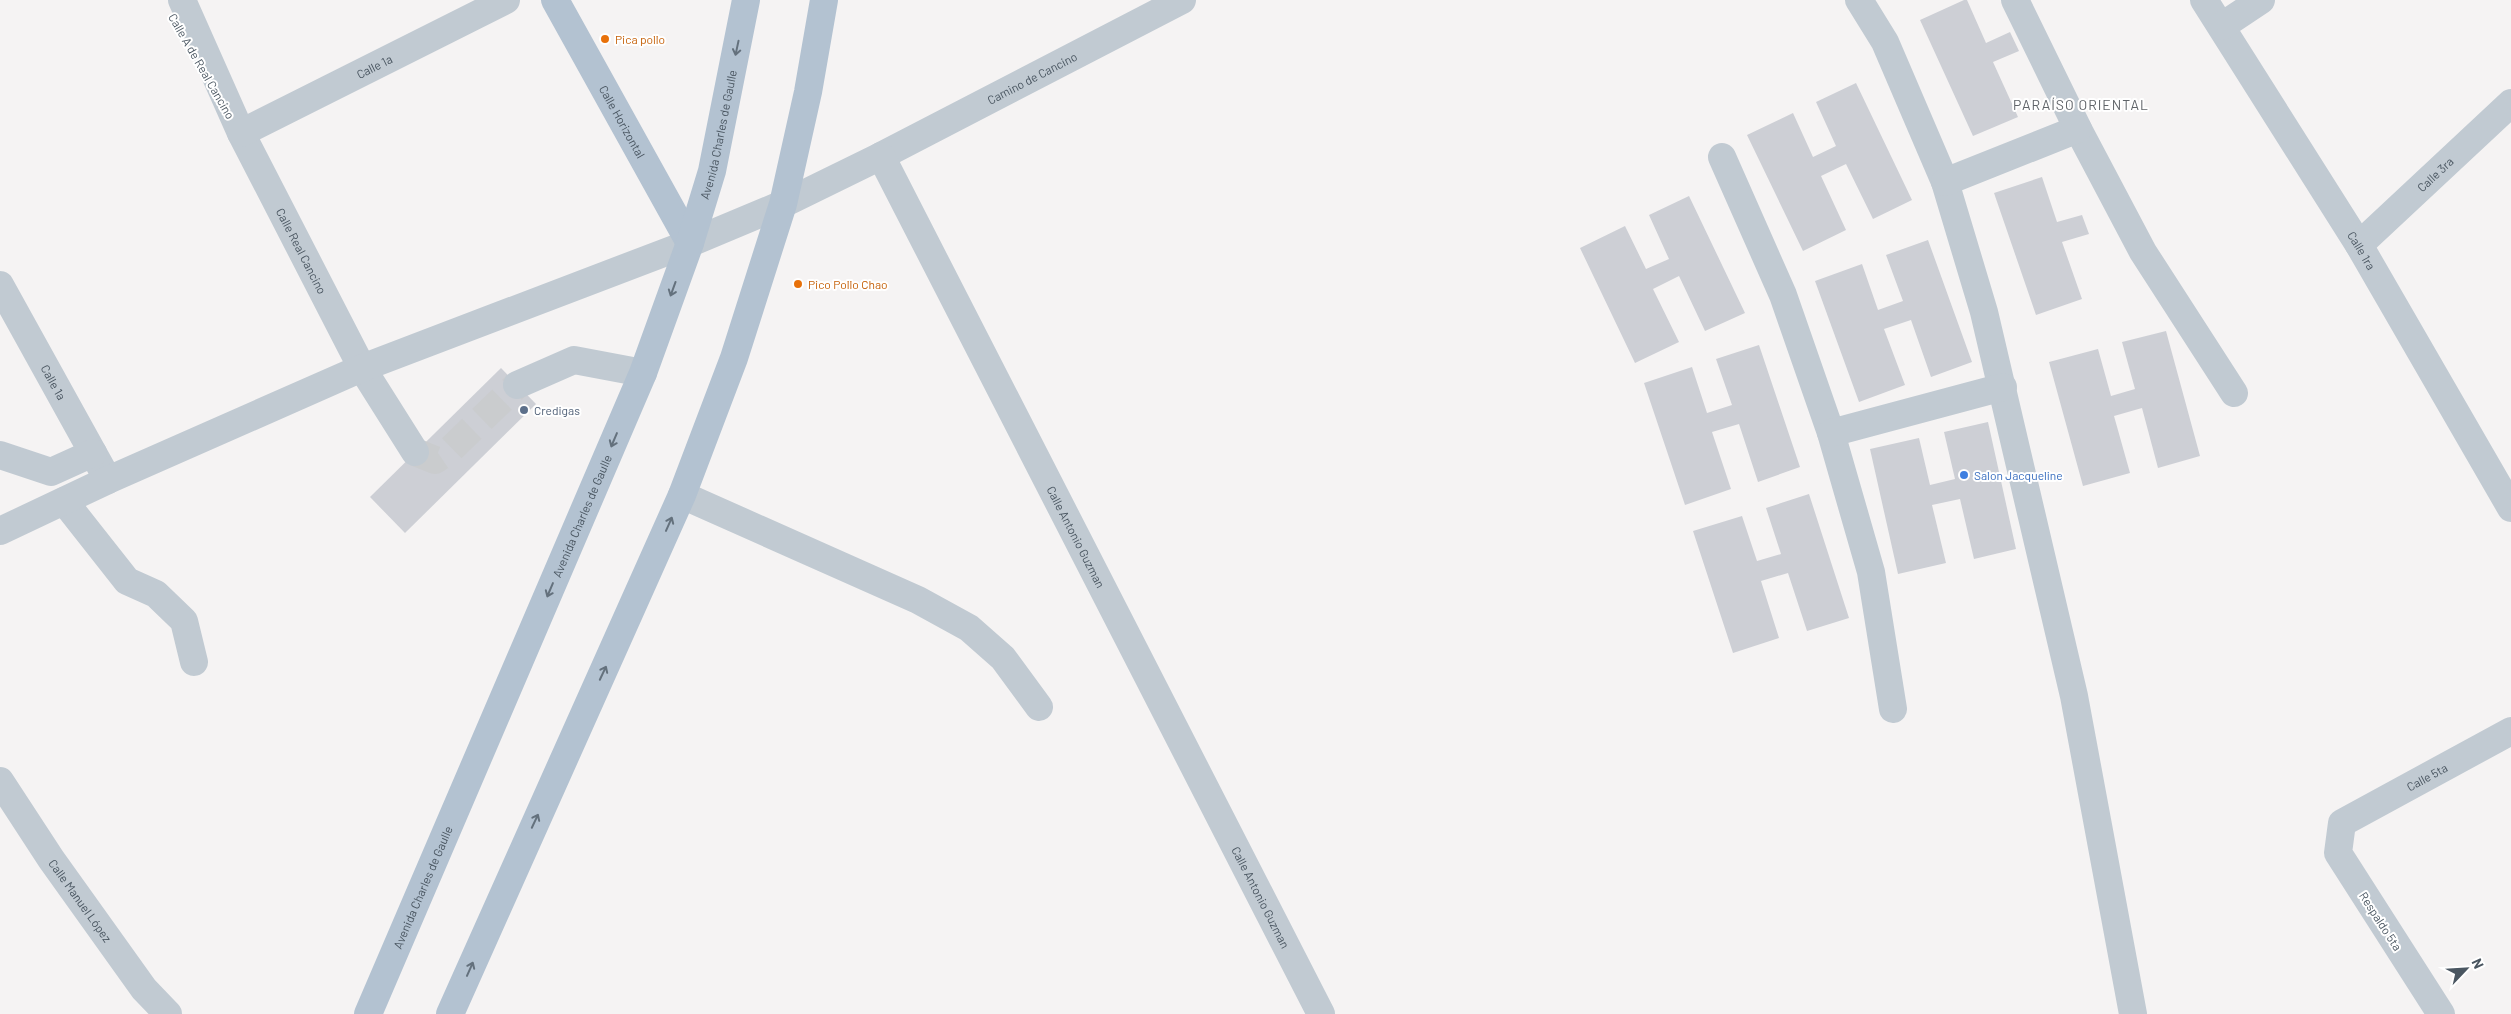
<svg xmlns="http://www.w3.org/2000/svg" width="2511" height="1014" viewBox="0 0 2511 1014" font-family="Barlow,sans-serif">
<style>
.building{fill:#cdcfd5}
.lines{fill:none;stroke-linecap:round;stroke-linejoin:round}
.minor-tunnel{stroke:#caccce;stroke-width:28;stroke-dasharray:28 14;stroke-linecap:butt}
.minor{stroke:#c1cad2;stroke-width:28}
.major{stroke:#b3c2d1;stroke-width:28}
.oneway{stroke:#64717d}
.food-dot{fill:#e8710a;stroke:#fff;stroke-width:2}
.service-dot{fill:#5c6f8a;stroke:#fff;stroke-width:2}
.shop-dot{fill:#3f7fe0;stroke:#fff;stroke-width:2}
.labels{text-anchor:middle;dominant-baseline:central;stroke-width:4;stroke-linejoin:round;paint-order:stroke}
.food-label{font-size:12px;fill:#c56008;stroke:#fff;text-anchor:start}
.street-label{font-size:12px;fill:#4a5661;stroke:#fff}
.service-label{font-size:12px;fill:#4e5e75;stroke:#fff;text-anchor:start}
.shop-label{font-size:12px;fill:#366cbe;stroke:#fff;text-anchor:start}
.neighbourhood-label{font-size:14px;letter-spacing:1px;fill:#5f6368;stroke:#fff}
</style>
<rect width="100%" height="100%" fill="#f5f3f3"/>
<g class="building">
<polygon points="1964,0 1967,0 1986,43 2010,32 2019,51 1993,62 2018,117 1973,136 1920,20"/>
<polygon points="1856,83 1912,200 1873,219 1846,164 1821,176 1846,230 1803,251 1747,135 1793,113 1813,157 1836,146 1816,102"/>
<polygon points="2042,177 2057,222 2082,215 2089,234 2062,242 2082,299 2036,315 1994,193"/>
<polygon points="1689,196 1745,313 1705,331 1679,276 1653,289 1679,342 1635,363 1580,248 1625,226 1646,269 1669,259 1649,215"/>
<polygon points="1928,240 1972,362 1931,377 1911,320 1884,329 1905,385 1859,402 1815,281 1862,264 1878,310 1903,301 1886,255"/>
<polygon points="2166,331 2200,456 2158,468 2142,408 2114,416 2130,473 2083,486 2049,362 2098,349 2111,396 2135,389 2122,342"/>
<polygon points="1759,345 1800,467 1758,482 1739,424 1712,432 1731,489 1685,505 1644,383 1692,367 1707,413 1732,405 1716,359"/>
<polygon points="501,368 536,404 405,533 370,497"/>
<polygon points="1988,422 2016,549 1974,559 1960,499 1932,505 1946,563 1898,574 1870,449 1919,438 1930,485 1955,479 1944,432"/>
<polygon points="1809,494 1849,618 1807,631 1788,573 1761,581 1779,638 1733,653 1693,531 1742,516 1757,561 1781,554 1766,508"/>
</g>
<g class="lines">
<polyline class="minor-tunnel" points="415,452 435,460 451,449 517,385"/>
<g class="minor">
<path id="s1" d="M 182,0 L 241,133 L 362,368 L 415,452"/>
<polyline points="1859,0 1885,42 1945,182 1984,312 2074,696 2133,1014"/>
<polyline points="2015,0 2078,129 2143,252 2234,393"/>
<path id="s2" d="M 2204,0 L 2359,245 L 2511,508"/>
<polyline points="2222,26 2261,0"/>
<path id="s3" d="M 241,133 L 506,0"/>
<path id="s4" d="M 881,156 L 1182,0"/>
<polyline points="1722,157 1783,295 1831,433 1871,572 1893,709"/>
<polyline points="1945,182 2078,129"/>
<path id="s5" d="M 2359,245 L 2511,103"/>
<path id="s6" d="M 0,285 L 108,480"/>
<polyline points="517,385 574,360 643,373"/>
<polyline points="1831,433 2003,387"/>
<polyline points="0,455 51,472 93,453"/>
<polyline points="682,495 918,600 969,628 1003,658 1039,707"/>
<polyline points="64,501 127,581 156,594 184,621 194,662"/>
<path id="s7" d="M 0,531 L 108,480 L 362,368 L 690,243 L 783,204 L 881,156 L 1321,1014"/>
<path id="s8" d="M 0,781 L 51,859 L 144,989 L 168,1014"/>
<path id="s9" d="M 2441,1014 L 2338,853 L 2342,823 L 2511,731"/>
</g>
<g class="major">
<path id="s10" d="M 555,0 L 690,243"/>
<path id="s11" d="M 368,1014 L 643,373 L 690,243 L 712,171 L 746,0"/>
<polyline points="450,1014 682,495 734,358 783,204 808,92 824,0"/>
</g>
</g>
<defs><path id="oneway-shaft" d="M-6 0H5M1.5-3L5.5 0L1.5 3" fill="none" stroke-width="1.6" stroke-linecap="round" stroke-linejoin="round" transform="scale(1.25)"/></defs>
<g class="oneway">
<use href="#oneway-shaft" transform="translate(737 48) rotate(102)"/>
<use href="#oneway-shaft" transform="translate(673 289) rotate(110)"/>
<use href="#oneway-shaft" transform="translate(614 440) rotate(113)"/>
<use href="#oneway-shaft" transform="translate(669 524) rotate(-66)"/>
<use href="#oneway-shaft" transform="translate(550 590) rotate(113)"/>
<use href="#oneway-shaft" transform="translate(603 673) rotate(-65)"/>
<use href="#oneway-shaft" transform="translate(535 821) rotate(-65)"/>
<use href="#oneway-shaft" transform="translate(470 969) rotate(-66)"/>
</g>
<g class="food-dot">
<circle cx="605" cy="39" r="5"/>
<circle cx="798" cy="284" r="5"/>
</g>
<circle class="service-dot" cx="524" cy="410" r="5"/>
<circle class="shop-dot" cx="1964" cy="475" r="5"/>
<g class="labels">
<g class="food-label">
<text x="615" y="39">Pica pollo</text>
<text x="808" y="284">Pico Pollo Chao</text>
</g>
<g class="street-label">
<text transform="translate(202 66) rotate(60)">Calle A de Real Cancino</text>
<text stroke="none"><textPath href="#s3" startOffset="149">Calle 1a</textPath></text>
<text stroke="none"><textPath href="#s4" startOffset="170">Camino de Cancino</textPath></text>
<text stroke="none"><textPath href="#s10" startOffset="139">Calle Horizontal</textPath></text>
<text stroke="none"><textPath href="#s11" startOffset="948">Avenida Charles de Gaulle</textPath></text>
<text stroke="none"><textPath href="#s5" startOffset="104">Calle 3ra</textPath></text>
<text stroke="none"><textPath href="#s1" startOffset="278">Calle Real Cancino</textPath></text>
<text stroke="none"><textPath href="#s2" startOffset="296">Calle 1ra</textPath></text>
<text stroke="none"><textPath href="#s6" startOffset="111">Calle 1a</textPath></text>
<text stroke="none"><textPath href="#s11" startOffset="542">Avenida Charles de Gaulle</textPath></text>
<text stroke="none"><textPath href="#s7" startOffset="1386">Calle Antonio Guzman</textPath></text>
<text stroke="none"><textPath href="#s9" startOffset="318">Calle 5ta</textPath></text>
<text stroke="none"><textPath href="#s11" startOffset="138">Avenida Charles de Gaulle</textPath></text>
<text stroke="none"><textPath href="#s7" startOffset="1791">Calle Antonio Guzman</textPath></text>
<text stroke="none"><textPath href="#s8" startOffset="144">Calle Manuel López</textPath></text>
<text transform="translate(2381 921) rotate(57)">Respaldo 5ta</text>
</g>
<g class="service-label">
<text x="534" y="410">Credigas</text>
</g>
<g class="shop-label">
<text x="1974" y="475">Salon Jacqueline</text>
</g>
<g class="neighbourhood-label">
<text x="2081" y="104">PARAÍSO ORIENTAL</text>
</g>
</g>
<g transform="translate(2466 969) rotate(65)" stroke="#ffffff" stroke-width="4" paint-order="stroke">
<path d="M0-4L9 19L0 12L-9 19Z" fill="#4a5661"/>
<text y="-8" font-size="14" font-weight="bold" text-anchor="middle" fill="#4a5661">N</text>
</g>
</svg>
